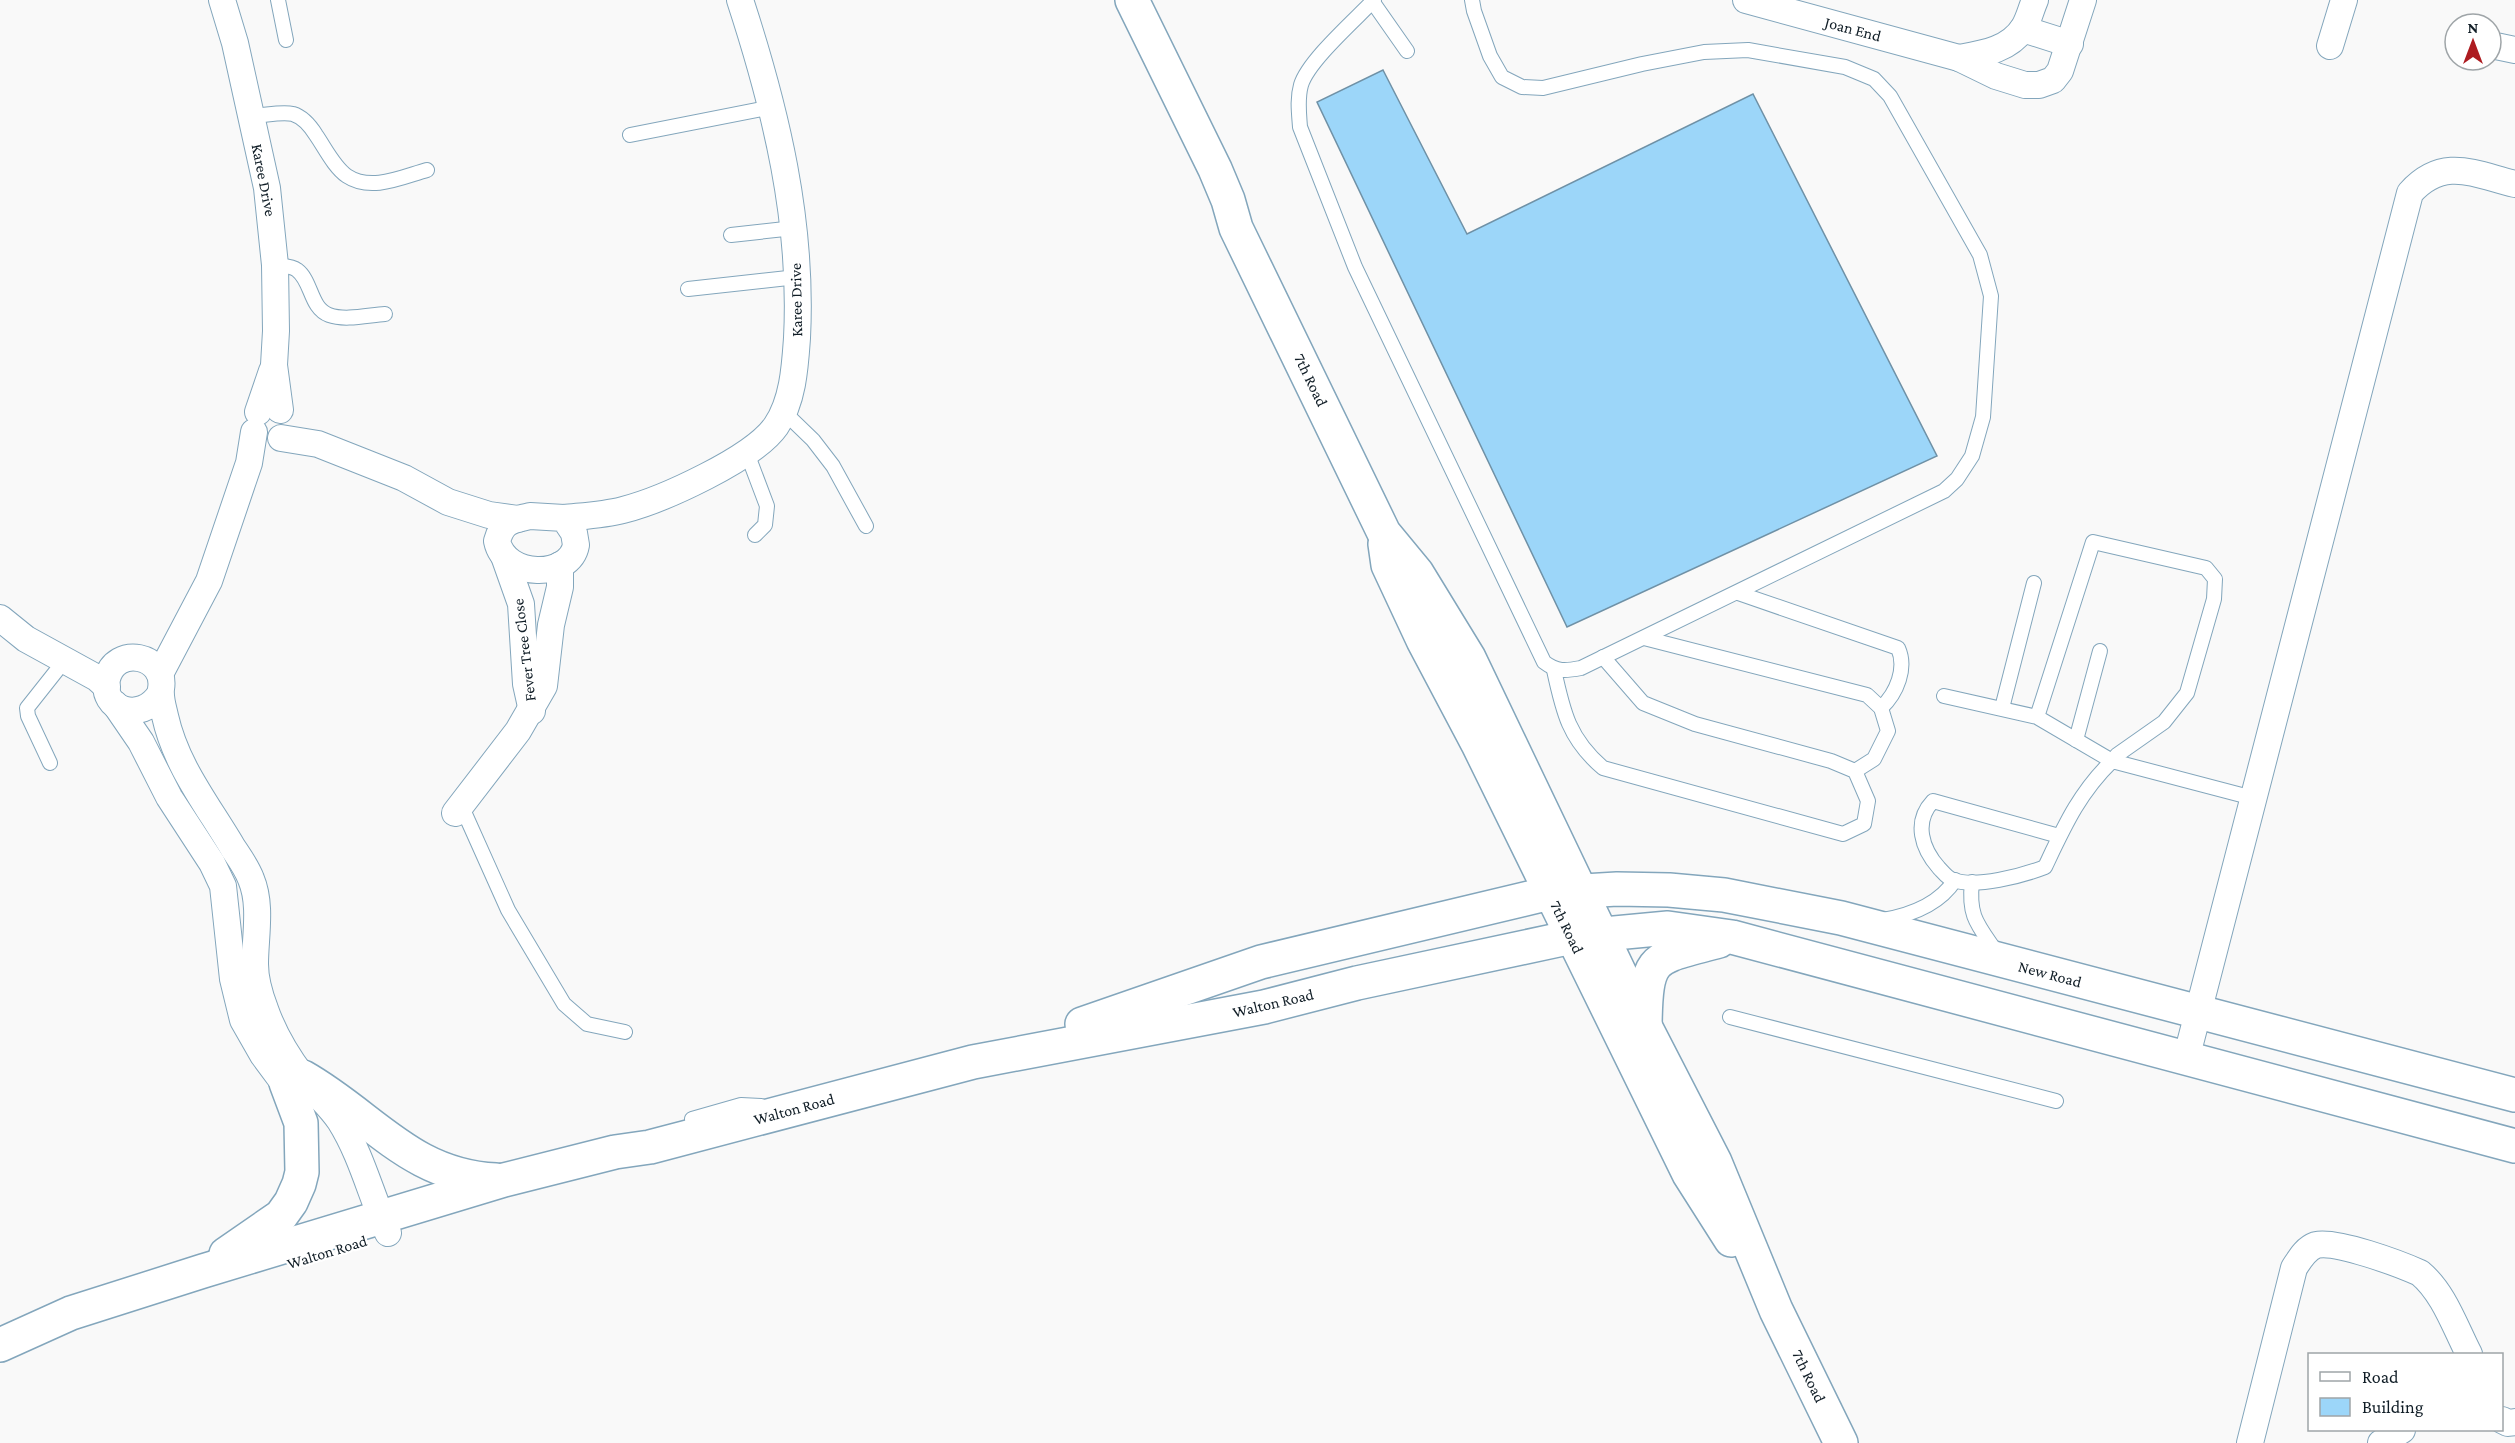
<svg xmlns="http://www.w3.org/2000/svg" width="2515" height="1443" viewBox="0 0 2515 1443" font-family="'Crimson Pro',serif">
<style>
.building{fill:#9cd6f9;stroke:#6f91a6;stroke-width:1.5}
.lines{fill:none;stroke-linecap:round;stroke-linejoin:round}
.service-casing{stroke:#83a6bc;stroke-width:16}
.minor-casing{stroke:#83a6bc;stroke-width:28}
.tertiary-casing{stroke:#83a6bc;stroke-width:36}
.secondary-casing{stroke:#83a6bc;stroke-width:36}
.service{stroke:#fff;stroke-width:14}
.minor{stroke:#fff;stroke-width:26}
.tertiary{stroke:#fff;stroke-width:33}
.secondary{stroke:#fff;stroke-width:33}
.labels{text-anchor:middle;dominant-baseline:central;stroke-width:4.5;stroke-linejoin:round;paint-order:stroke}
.street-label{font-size:16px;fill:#101d26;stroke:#fff}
</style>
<rect width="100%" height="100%" fill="#f9f9f9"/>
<polygon class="building" points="1383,70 1467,234 1753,94 1937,456 1567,627 1317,102"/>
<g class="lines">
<defs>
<g id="service">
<polyline points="278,0 286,40"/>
<path d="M 1374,0 C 1355,20 1308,61 1301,85 C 1297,99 1299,113 1300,127 L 1355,267 L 1544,662 C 1557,672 1565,671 1581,668 L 1944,491 L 1957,479 L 1972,456 L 1983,417 L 1991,296 L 1980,255 L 1890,96 L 1874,79 L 1845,67 L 1748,50 L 1704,52 L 1642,64 L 1543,88 L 1522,87 L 1502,77 L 1490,56 L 1474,11 L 1472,0"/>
<polyline points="1372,1 1407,51"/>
<path d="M 251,116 C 264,116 281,111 293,114 C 303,117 311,127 316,135 C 325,148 334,167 347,176 C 371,192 402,177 427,170"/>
<polyline points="630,135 772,107"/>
<polyline points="731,235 794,228"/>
<path d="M 275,265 C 282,266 292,266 297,270 C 312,281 310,308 329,315 C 345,321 369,315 385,314"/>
<polyline points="688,289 797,277"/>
<polyline points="783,411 813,440 833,466 866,526"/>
<polyline points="747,453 767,506 765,525 755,535"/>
<path d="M 1738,593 L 1898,648 C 1907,668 1897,693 1881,708"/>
<polyline points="1644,638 1867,695 1881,708 1888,731 1874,759 1855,771"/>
<path d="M 1554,670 C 1563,712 1569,739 1603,768 L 1843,834 L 1864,824 L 1868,801 L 1855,771 L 1831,761 L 1695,724 L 1643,703 L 1603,657"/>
<polyline points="1944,696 2037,717 2112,761 2117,755 2164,722 2187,693 2214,599 2215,579 2206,568 2093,542 2037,717"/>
<polyline points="2002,708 2034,583"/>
<polyline points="2076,740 2100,651"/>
<polyline points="50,763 28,716 27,708 65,660"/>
<polyline points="461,805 508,910 564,1004 587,1024 625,1032"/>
<path d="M 2059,836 L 1933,801 C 1913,822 1922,849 1939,868 C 1943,872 1947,878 1953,880 C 1976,888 2022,876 2045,867 C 2064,827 2079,793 2112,761 L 2253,798"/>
<path d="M 1972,882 C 1968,917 1978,925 1997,953"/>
<path d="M 1883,920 C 1911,915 1939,905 1955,880"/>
<polyline points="1730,1017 2056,1101"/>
<polyline points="692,1119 741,1105 761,1106"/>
</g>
<g id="minor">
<polyline points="222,0 235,43 267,188 275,265 276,331 274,365 280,410"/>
<polyline points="1746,0 1959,58 1996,76 2025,85 2039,85 2053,80 2060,71 2083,0"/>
<polyline points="2023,29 2070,44"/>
<polyline points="2491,45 2515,50"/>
<polyline points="2330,46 2344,0"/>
<path d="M 1959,58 C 1982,54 2010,50 2024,27 C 2029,19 2031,9 2035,0"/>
<polyline points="258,412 272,371"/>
<polyline points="281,438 318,444 404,478 448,502 489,515 518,519"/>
<path d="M 530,516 L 564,518 L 574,533 L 576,545 C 570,579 505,579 497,541 C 503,520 511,521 530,516 Z"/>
<path d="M 564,518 C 583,516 604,515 623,510 C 662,500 753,459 776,426 C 793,401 795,367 797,338 C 803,222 776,110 740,0"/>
<polyline points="504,556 521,604 526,684 532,711"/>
<polyline points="0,618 26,639 97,678 107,687"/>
<polyline points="160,674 209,581 249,463 254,432"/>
<path d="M 160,694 C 141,724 100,710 107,679 C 115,644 167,655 161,689 C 160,698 163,707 165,716 C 176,766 207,804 233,848 C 239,857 247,868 251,879 C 262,905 255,937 255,964 C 255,978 260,996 265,1009 C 273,1032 287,1056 302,1076 C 313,1092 329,1104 340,1121 C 362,1156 371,1196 388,1233"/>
<polyline points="115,704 141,742 169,797 212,863 223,886 233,979 243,1020 263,1055 280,1078 299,1095"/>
<polyline points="455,813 518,731 544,686 551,625 560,587 560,565"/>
<path d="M 2186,1059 L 2410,193 C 2443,156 2474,174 2515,184"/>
<polyline points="2502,1420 2508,1423 2515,1422"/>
<path d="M 2250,1443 L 2294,1268 C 2300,1259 2305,1249 2316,1245 C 2336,1240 2400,1264 2420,1273 C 2444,1293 2455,1327 2469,1354"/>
<polyline points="2381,1443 2402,1430"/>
</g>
<g id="tertiary">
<polyline points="1132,0 1215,169 1228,200 1236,228 1384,533 1417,573 1469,658 1645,1026 1715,1162 1776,1310 1841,1443"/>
<polyline points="1385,544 1388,565 1423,640 1478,744 1689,1174 1731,1240"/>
</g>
<g id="secondary">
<polyline points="1082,1024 1261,962 1550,893 1617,889 1669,890 1724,895 1841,918 2515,1095"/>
<path d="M 1645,1026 C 1646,953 1653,959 1719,941"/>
<path d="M 303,1077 C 372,1116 410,1176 496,1180"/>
<polyline points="226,1254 281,1216 291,1202 299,1184 302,1172 301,1123 286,1083"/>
<polyline points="0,1345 71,1313 203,1271 504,1180 615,1152 650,1147 973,1062 1264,1007 1357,983 1572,937 1668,928 1732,937 2515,1146"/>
</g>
</defs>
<use href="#service" class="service-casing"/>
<use href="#minor" class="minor-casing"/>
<use href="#tertiary" class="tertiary-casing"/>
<use href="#secondary" class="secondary-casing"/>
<use href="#service" class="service"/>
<use href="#minor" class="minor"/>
<use href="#tertiary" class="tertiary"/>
<use href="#secondary" class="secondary"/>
</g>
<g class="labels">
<g class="street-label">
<text transform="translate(1853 29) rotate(15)">Joan End</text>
<text transform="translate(264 180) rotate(79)">Karee Drive</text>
<text transform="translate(796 300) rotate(-91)">Karee Drive</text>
<text transform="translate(1311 380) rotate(64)">7th Road</text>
<text transform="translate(524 650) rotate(-97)">Fever Tree Close</text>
<text transform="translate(1567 927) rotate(64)">7th Road</text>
<text transform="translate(2050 974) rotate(15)">New Road</text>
<text transform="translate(1273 1003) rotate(-13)">Walton Road</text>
<text transform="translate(794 1109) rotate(-15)">Walton Road</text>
<text transform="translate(327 1252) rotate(-17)">Walton Road</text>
<text transform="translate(1809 1376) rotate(64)">7th Road</text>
</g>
</g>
<rect x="2308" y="1353" width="195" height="78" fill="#ffffff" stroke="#9fa5a8" stroke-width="1.5"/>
<rect x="2320" y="1372" width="30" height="9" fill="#ffffff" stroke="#9fa5a8" stroke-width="1.5"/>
<text x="2362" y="1383" font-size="18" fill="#101d26">Road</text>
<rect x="2320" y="1398" width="30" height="18" fill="#9cd6f9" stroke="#9fa5a8" stroke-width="1.5"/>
<text x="2362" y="1413" font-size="18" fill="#101d26">Building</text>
<g transform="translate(2473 42)"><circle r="28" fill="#ffffff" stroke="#9fa5a8" stroke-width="1.5"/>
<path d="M0-4.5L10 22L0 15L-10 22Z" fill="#ad1b20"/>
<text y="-9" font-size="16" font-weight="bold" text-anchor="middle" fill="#101d26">N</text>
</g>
</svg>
